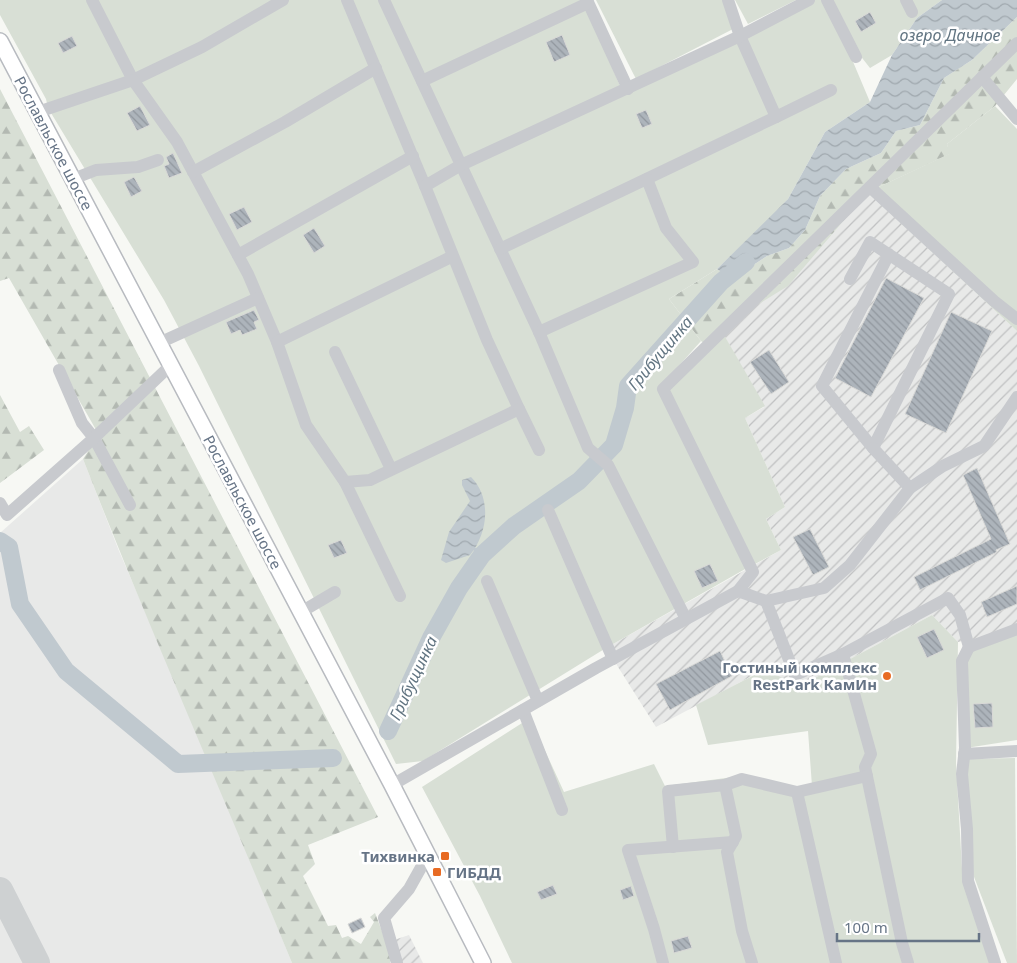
<svg xmlns="http://www.w3.org/2000/svg" width="1017" height="963" viewBox="0 0 1017 963" font-family="'Noto Sans',sans-serif">
<style>
.built{fill:#e8e9e8}
.industrial{fill:url(#industrial-furrows)}
.forest{fill:url(#forest-firs)}
.green{fill:#d8dfd5}
.water{fill:url(#water-waves)}
.lines{fill:none;stroke-linecap:round;stroke-linejoin:round}
.stream{stroke:#c0c9cf;stroke-width:3}
.river{stroke:#c0c9cf;stroke-width:18}
.taxiway{stroke:#ced1d2;stroke-width:26}
.building{fill:url(#building-back-hatch);stroke:#d9d9d7}
.major-casing{stroke:#b8bbc0;stroke-width:18}
.minor{stroke:#c8cace;stroke-width:12}
.major{stroke:#fff;stroke-width:15}
.poi-dot{fill:#e86b24;stroke:#fff;stroke-width:2}
.labels{text-anchor:middle;dominant-baseline:central;stroke-width:5;stroke-linejoin:round;paint-order:stroke}
.street-label{font-size:15px;fill:#667486;stroke:#fff}
.poi-label{font-size:15px;font-weight:bold;fill:#667486;stroke:#fff;text-anchor:end}
.water-label{font-size:16px;font-style:italic;fill:#627582;stroke:#fff}
</style>
<defs>
<pattern id="industrial-furrows" width="10" height="10" patternUnits="userSpaceOnUse" patternTransform="scale(1.25)"><rect width="10" height="10" fill="#e8e9e8"/><path d="M-1 1l2-2M0 10L10 0M9 11l2-2" fill="none" stroke="#c0c1c2"/></pattern>
<pattern id="forest-firs" width="22" height="20" patternUnits="userSpaceOnUse" patternTransform="scale(1.25)"><rect width="22" height="20" fill="#d8dfd5"/><path d="M5 1l3.5 6h-7zM16 11l3.5 6h-7z" fill="#b3b9b2"/></pattern>
<pattern id="water-waves" width="16" height="10" patternUnits="userSpaceOnUse" patternTransform="scale(1.25)"><rect width="16" height="10" fill="#c0c9cf"/><path d="M0 5q4-4 8 0t8 0" fill="none" stroke="#a0a8ae"/></pattern>
<pattern id="building-back-hatch" width="6" height="6" patternUnits="userSpaceOnUse" patternTransform="scale(1.25)"><rect width="6" height="6" fill="#adb4bb"/><path d="M-1 5l2 2M0 0l6 6M5-1l2 2" fill="none" stroke="#91979e"/></pattern>
</defs>
<rect width="100%" height="100%" fill="#f7f8f4"/>
<polygon class="built" points="83,459 119,551 210,762 292,963 0,963 0,533"/>
<g class="industrial">
<polygon points="868,192 1017,331 1017,631 1003,636 958,642 932,615 798,687 765,669 656,727 606,648 781,550 766,519 785,507 745,418 764,407 720,328"/>
<polygon points="409,935 423,963 400,963 394,940"/>
</g>
<g class="forest">
<polygon points="1017,17 1017,79 995,106 947,144 950,154 868,192 788,286 720,328 705,344 701,341 669,299 717,269 732,279 767,256 789,248 805,230 820,196 846,169 881,153 896,131 920,125 944,78 972,60"/>
<path d="M 0,89 L 378,817 L 308,845 L 315,864 L 303,876 L 328,926 L 336,925 L 342,938 L 348,936 L 361,944 L 374,922 L 370,917 L 375,913 L 391,955 L 390,963 L 292,963 C 223,795 149,628 83,459 L 99,435 L 9,278 L 0,281 Z"/>
<polygon points="0,395 20,432 29,426 44,450 0,483"/>
</g>
<g class="green">
<polygon points="0,0 583,0 624,95 809,0 824,0 840,31 870,102 825,132 788,199 770,218 717,269 669,299 701,341 658,389 747,568 606,648 423,761 396,764 199,366 164,300 48,108 46,99 0,15"/>
<polygon points="596,0 724,0 733,29 636,79"/>
<polygon points="735,0 796,0 748,24"/>
<polygon points="833,0 942,0 917,18 892,55 870,68 859,54"/>
<polygon points="995,106 1017,129 1017,331 868,192 949,154 947,144"/>
<polygon points="720,328 765,406 745,418 785,507 766,519 781,550 755,564 667,389"/>
<polygon points="932,615 958,642 956,763 962,869 995,963 512,963 480,896 422,787 530,718 564,792 654,764 665,786 741,776 801,789 812,786 808,731 708,745 696,705 766,669 798,687"/>
<polygon points="1017,631 1017,740 966,748 968,653"/>
<polygon points="1015,758 1017,963 1007,963 971,869 965,759"/>
</g>
<g class="water">
<polygon points="942,0 1017,0 1017,17 972,60 944,78 920,125 896,131 881,153 846,169 820,196 805,230 789,248 767,256 732,279 717,269 788,199 825,132 870,102 892,55 917,18"/>
<path d="M 471,477 C 492,498 488,533 470,555 L 446,563 L 441,560 L 449,532 L 470,501 L 462,485 L 462,480 Z"/>
</g>
<g class="lines">
<polyline class="stream" points="473,548 482,555"/>
<g class="river">
<polyline points="0,541 9,547 20,604 66,671 178,764 333,758"/>
<polyline points="388,731 431,638 459,588 482,555 514,526 579,481 614,445 625,408 628,386 721,282 746,262"/>
</g>
<polyline class="taxiway" points="0,890 37,963"/>
</g>
<g class="building">
<polygon points="870,12 876,23 861,32 855,21"/>
<polygon points="562,35 570,55 554,62 546,42"/>
<polygon points="72,36 77,46 63,53 58,43"/>
<polygon points="140,106 150,125 137,131 127,113"/>
<polygon points="646,110 652,124 642,128 636,114"/>
<polygon points="173,153 182,173 169,178 164,166 169,164 166,157"/>
<polygon points="134,177 142,191 131,197 124,182"/>
<polygon points="244,207 252,222 237,230 229,214"/>
<polygon points="314,228 325,246 314,253 303,235"/>
<polygon points="886,278 924,298 871,397 835,378"/>
<polygon points="254,310 259,320 254,322 257,329 242,335 240,330 231,334 226,322"/>
<polygon points="951,312 992,331 946,433 905,414"/>
<polygon points="769,350 789,382 771,394 750,362"/>
<polygon points="977,468 1010,544 996,550 997,552 920,590 914,577 991,539 963,475"/>
<polygon points="810,529 829,567 813,575 793,537"/>
<polygon points="341,540 347,553 334,558 328,545"/>
<polygon points="710,564 718,581 702,588 694,571"/>
<polygon points="1017,586 1017,604 987,617 981,602"/>
<polygon points="934,629 944,650 927,658 917,637"/>
<polygon points="720,651 732,676 670,710 656,684"/>
<polygon points="992,703 993,727 975,728 973,704"/>
<polygon points="553,885 557,894 541,900 537,892"/>
<polygon points="631,886 634,896 623,900 620,890"/>
<polygon points="361,918 365,927 352,933 348,924"/>
<polygon points="688,936 692,948 674,953 671,941"/>
</g>
<g class="lines">
<defs>
<polyline id="major" points="0,41 392,785 483,963"/>
</defs>
<use href="#major" class="major-casing"/>
<g class="minor">
<polyline points="92,0 133,80 202,47 283,0"/>
<polyline points="347,0 425,186"/>
<polyline points="384,0 539,332 588,448 608,465 686,619"/>
<polyline points="587,0 628,89"/>
<polyline points="827,0 856,57"/>
<polyline points="906,0 912,12"/>
<polyline points="982,77 1017,119"/>
<polyline points="422,81 588,3"/>
<polyline points="38,112 133,80 177,142 248,274 277,342"/>
<polyline points="776,117 831,90"/>
<polyline points="193,172 285,122 376,68"/>
<polyline points="73,179 96,170 138,167 158,160"/>
<polyline points="870,187 994,301 1017,319"/>
<polyline points="500,249 776,117 740,36 728,0"/>
<polyline points="238,255 413,156"/>
<polyline points="453,256 277,342 306,425 345,482 370,480 519,409 487,340 425,186 461,165 740,36 809,0"/>
<polyline points="850,279 870,242 949,294 873,448 822,386 889,254"/>
<polyline points="539,332 693,262 666,228 647,179"/>
<polyline points="159,343 258,298"/>
<polyline points="335,352 391,469"/>
<polyline points="59,370 82,423 94,438 130,505"/>
<polyline points="519,409 539,450"/>
<polyline points="873,448 910,488"/>
<polyline points="345,482 400,596"/>
<polyline points="0,503 7,515 94,438 171,365"/>
<polyline points="548,510 613,659"/>
<polyline points="487,581 538,701"/>
<polyline points="738,591 753,572 663,389 1017,43"/>
<polyline points="766,601 795,675 843,654 948,598 960,615 969,647 1017,629"/>
<polyline points="301,612 335,592"/>
<polyline points="969,647 962,661 965,748 962,774 967,829 968,881 995,963"/>
<polyline points="843,654 871,754 865,767 902,943 908,963"/>
<polyline points="523,710 562,810"/>
<polyline points="964,754 1017,751"/>
<polyline points="392,785 596,668 738,591 766,601 824,588 850,565 910,488 943,466 984,446 1017,397"/>
<polyline points="797,792 867,776"/>
<polyline points="673,847 668,791 725,785"/>
<polyline points="397,963 384,918 409,889 428,855"/>
<polyline points="663,963 654,929 628,850 733,842"/>
<polyline points="752,963 742,931 727,852 736,836 725,785 742,779 797,792 836,963"/>
</g>
<use href="#major" class="major"/>
</g>
<g class="poi-dot">
<circle cx="887" cy="676" r="5"/>
<rect x="440" y="851" width="10" height="10" rx="2.5"/>
<rect x="432" y="867" width="10" height="10" rx="2.5"/>
</g>
<g class="labels">
<g class="street-label">
<text transform="translate(54 143) rotate(62)">Рославльское шоссе</text>
<text transform="translate(243 502) rotate(62)">Рославльское шоссе</text>
</g>
<g class="poi-label">
<text x="877" y="667">Гостиный комплекс<tspan x="877" dy="17">RestPark КамИн</tspan></text>
<text x="435" y="856">Тихвинка</text>
<text x="447" y="872" text-anchor="start">ГИБДД</text>
</g>
<g class="water-label">
<text x="950" y="35">озеро Дачное</text>
<text transform="translate(660 353) rotate(-50)">Грибущинка</text>
<text transform="translate(413 678) rotate(-65)">Грибущинка</text>
</g>
</g>
<path d="M837 933v8h142v-8" fill="none" stroke="#667486" stroke-width="2.5"/>
<text x="844" y="933" font-size="15" fill="#667486" stroke="#ffffff" stroke-width="4" paint-order="stroke">100 m</text>
</svg>
